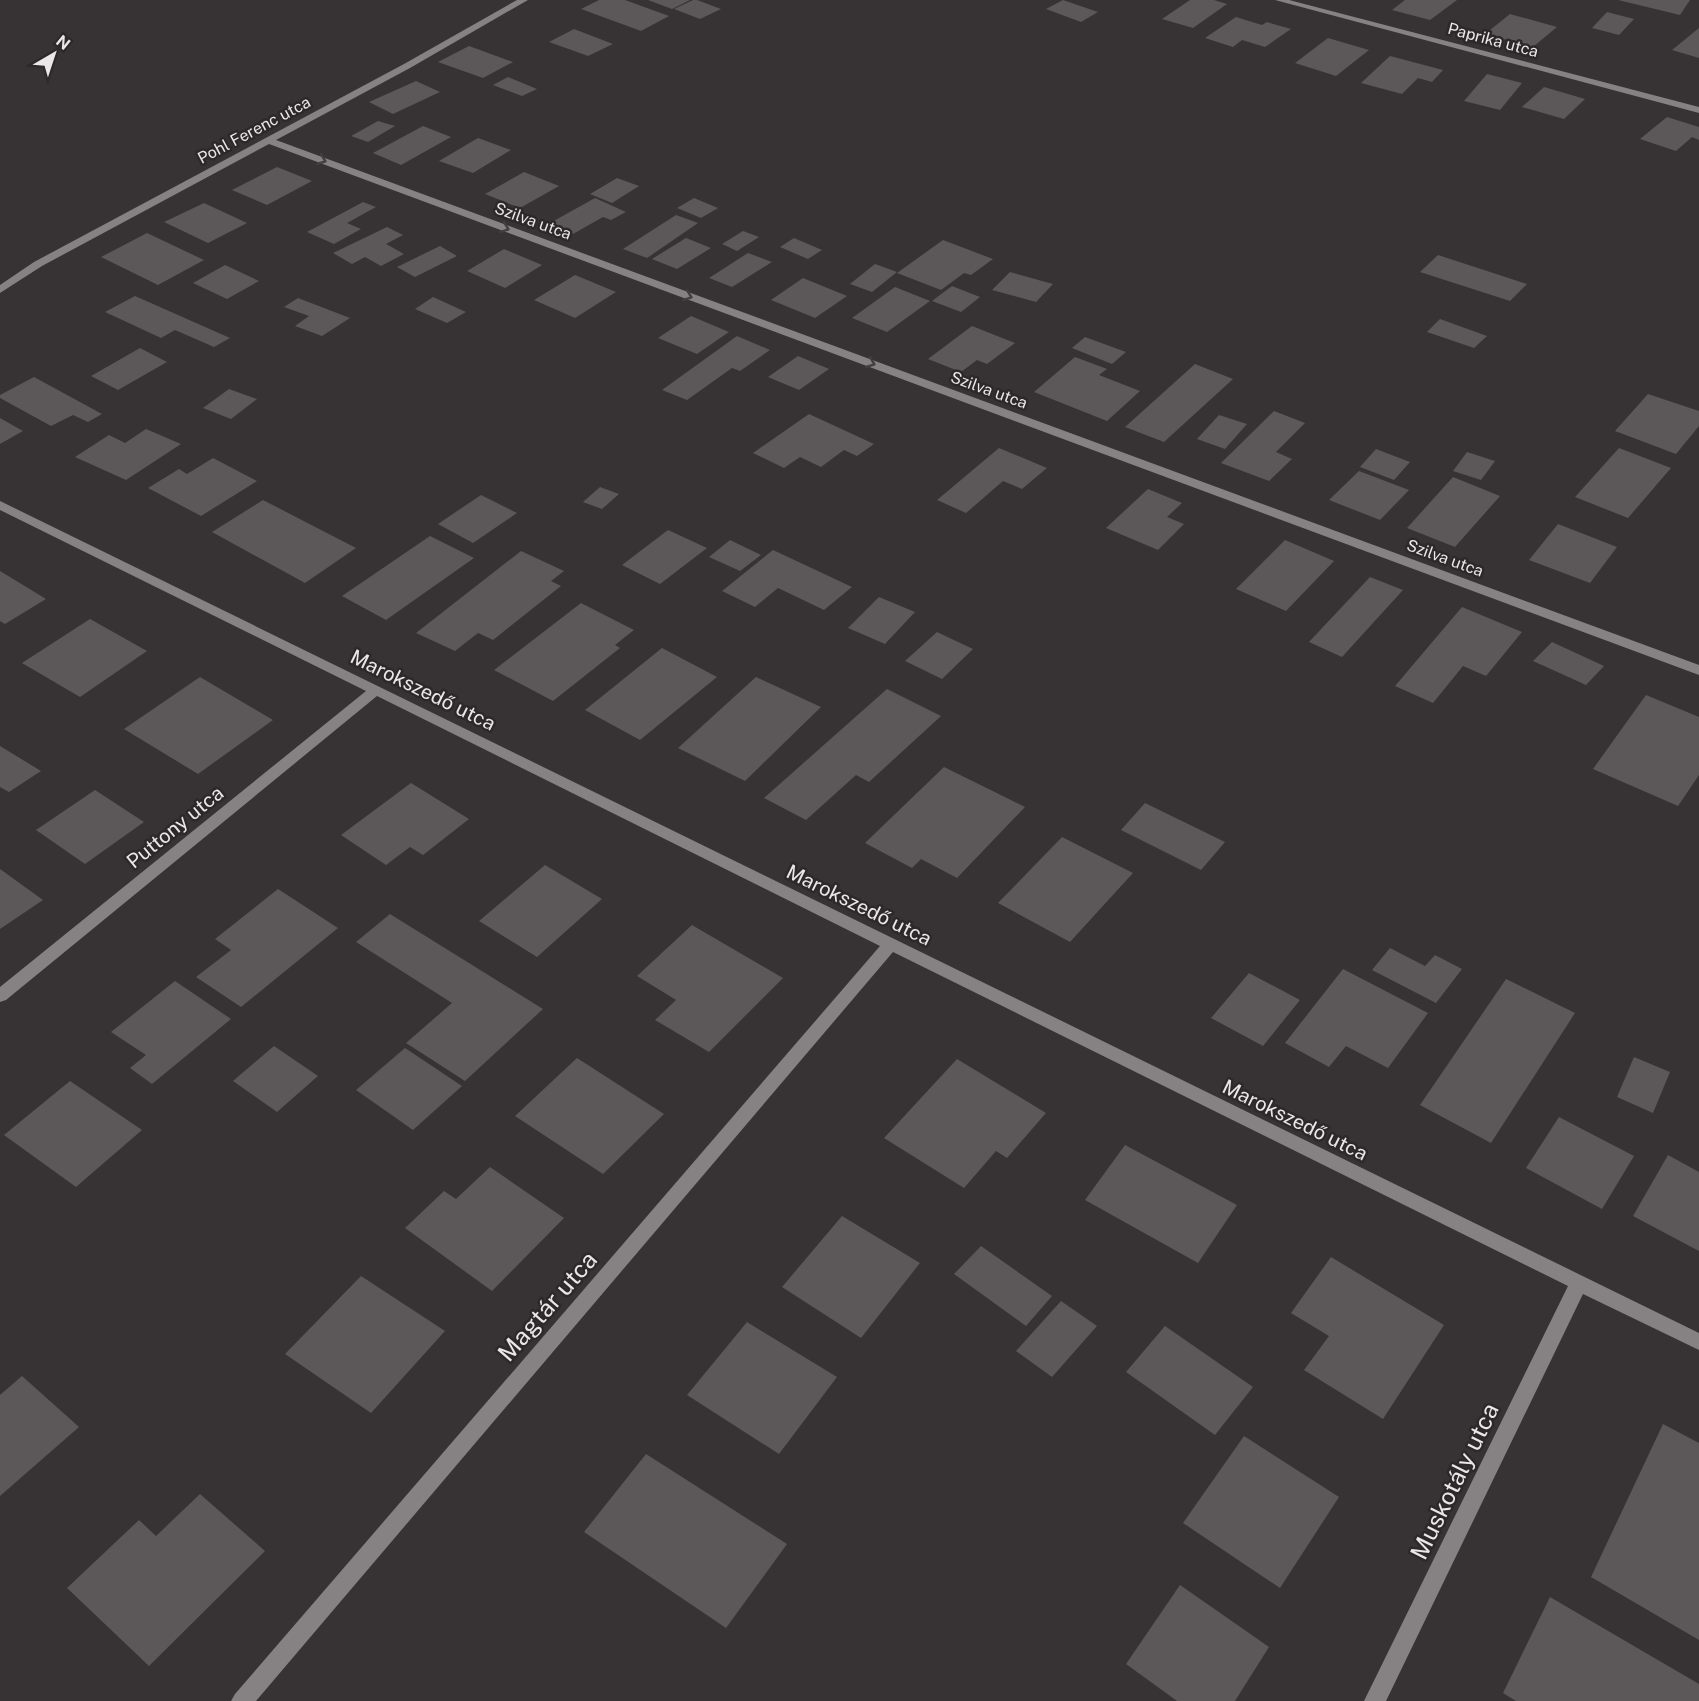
<svg xmlns="http://www.w3.org/2000/svg" width="1699" height="1701" viewBox="0 0 1699 1701" font-family="'Public Sans',sans-serif">
<style>
.building{fill:#5c5759}
.lines{fill:none;stroke-linecap:round;stroke-linejoin:round}
.minor{fill:#868183;fill-rule:evenodd}
.oneway{stroke:#433e40}
.labels{text-anchor:middle;dominant-baseline:central;stroke-width:5;stroke-linejoin:round;paint-order:stroke}
.far-street-label{font-size:16px;fill:#eae7e8;stroke:#2d282a}
.street-label{font-size:20px;fill:#eae7e8;stroke:#2d282a}
.near-street-label{font-size:24px;fill:#eae7e8;stroke:#2d282a}
</style>
<rect width="100%" height="100%" fill="#373234"/>
<g class="building">
<polygon points="599,0 625,0 669,16 641,31 581,9"/>
<polygon points="648,0 690,0 672,9"/>
<polygon points="693,0 697,0 721,9 700,19 674,9"/>
<polygon points="1063,0 1098,12 1081,22 1046,9"/>
<polygon points="1190,0 1214,0 1227,4 1193,28 1162,19"/>
<polygon points="1405,0 1457,0 1430,20 1392,10"/>
<polygon points="1618,0 1690,0 1680,15"/>
<polygon points="1607,12 1634,19 1619,35 1592,28"/>
<polygon points="1510,14 1557,27 1533,47 1485,34"/>
<polygon points="1236,17 1262,25 1267,22 1291,29 1265,47 1242,40 1233,47 1205,38"/>
<polygon points="1699,28 1699,58 1672,50"/>
<polygon points="574,29 613,44 588,56 549,42"/>
<polygon points="1328,38 1369,50 1336,76 1295,63"/>
<polygon points="469,46 513,62 483,78 438,62"/>
<polygon points="1390,56 1443,70 1432,82 1418,78 1402,94 1361,83"/>
<polygon points="1487,74 1522,83 1500,110 1464,101"/>
<polygon points="508,77 537,89 522,96 493,85"/>
<polygon points="416,81 440,92 393,114 369,102"/>
<polygon points="1544,87 1585,99 1564,119 1522,107"/>
<polygon points="1667,117 1699,127 1699,140 1692,137 1676,151 1640,139"/>
<polygon points="378,121 395,126 368,142 351,136"/>
<polygon points="423,126 451,137 401,165 373,153"/>
<polygon points="478,138 511,150 473,173 439,161"/>
<polygon points="277,167 312,181 267,205 232,190"/>
<polygon points="524,172 559,186 520,208 485,194"/>
<polygon points="617,178 639,186 612,203 590,194"/>
<polygon points="595,198 626,212 611,220 603,217 573,234 550,223"/>
<polygon points="694,198 718,208 701,218 677,208"/>
<polygon points="363,202 376,207 347,223 361,229 334,244 307,232"/>
<polygon points="204,203 247,223 208,243 164,222"/>
<polygon points="676,215 698,223 647,258 623,249"/>
<polygon points="387,227 403,235 386,244 404,254 381,266 365,257 352,264 333,253"/>
<polygon points="743,231 759,237 737,251 722,244"/>
<polygon points="147,233 204,260 158,285 101,257"/>
<polygon points="686,238 711,248 677,269 652,259"/>
<polygon points="794,238 822,250 808,259 780,247"/>
<polygon points="943,240 993,259 971,275 964,273 941,290 897,273"/>
<polygon points="440,246 457,256 415,277 397,267"/>
<polygon points="504,249 542,265 505,288 467,271"/>
<polygon points="748,253 772,262 732,287 709,278"/>
<polygon points="1438,255 1527,284 1510,301 1420,272"/>
<polygon points="875,264 897,272 872,292 850,284"/>
<polygon points="225,265 259,281 227,299 193,283"/>
<polygon points="1010,272 1053,284 1036,302 992,290"/>
<polygon points="575,275 616,292 575,318 534,300"/>
<polygon points="803,278 847,296 815,318 771,300"/>
<polygon points="952,286 980,297 961,312 932,301"/>
<polygon points="895,287 930,301 887,332 852,318"/>
<polygon points="135,296 230,338 214,347 175,330 161,338 105,312"/>
<polygon points="433,297 466,312 447,323 415,309"/>
<polygon points="298,298 350,318 322,336 295,326 309,316 284,307"/>
<polygon points="691,316 729,332 697,354 658,338"/>
<polygon points="1440,319 1487,336 1474,348 1427,332"/>
<polygon points="972,326 1015,343 987,364 977,360 961,372 928,359"/>
<polygon points="737,336 770,350 740,371 732,368 687,400 662,390"/>
<polygon points="1085,337 1126,352 1112,364 1072,348"/>
<polygon points="140,348 167,362 118,390 91,376"/>
<polygon points="798,356 829,369 799,390 768,377"/>
<polygon points="1075,357 1107,369 1099,375 1140,391 1107,421 1034,392"/>
<polygon points="1195,364 1233,379 1164,442 1125,427"/>
<polygon points="34,377 102,414 88,422 73,415 51,426 0,398 0,395"/>
<polygon points="229,389 257,399 231,419 203,408"/>
<polygon points="1648,394 1699,411 1699,426 1676,454 1615,431"/>
<polygon points="1274,411 1305,423 1276,452 1292,459 1269,481 1221,463"/>
<polygon points="809,414 874,444 857,456 844,450 821,467 800,457 784,468 753,453"/>
<polygon points="1219,415 1247,424 1225,449 1197,439"/>
<polygon points="0,418 23,431 0,444"/>
<polygon points="146,429 181,444 126,480 75,457 109,435 125,443"/>
<polygon points="999,448 1047,468 1022,489 1003,481 966,513 937,500"/>
<polygon points="1619,448 1671,468 1628,518 1575,497"/>
<polygon points="1376,449 1410,462 1394,480 1360,467"/>
<polygon points="1467,452 1495,461 1481,480 1453,471"/>
<polygon points="213,458 257,481 201,516 148,488 179,469 187,474"/>
<polygon points="1359,471 1409,490 1380,520 1329,500"/>
<polygon points="1453,477 1500,496 1455,547 1407,528"/>
<polygon points="600,487 619,494 602,509 583,502"/>
<polygon points="1148,489 1182,503 1167,517 1184,524 1158,550 1106,528"/>
<polygon points="481,495 517,513 473,543 438,524"/>
<polygon points="263,500 356,548 305,583 212,532"/>
<polygon points="1558,524 1617,547 1590,583 1529,560"/>
<polygon points="668,530 707,548 660,584 622,565"/>
<polygon points="430,536 474,558 386,620 342,596"/>
<polygon points="730,540 761,555 740,571 709,557"/>
<polygon points="1285,540 1334,561 1286,611 1236,589"/>
<polygon points="773,550 852,587 824,610 778,588 755,607 722,591"/>
<polygon points="521,551 564,571 551,581 561,586 493,640 478,633 455,651 416,633"/>
<polygon points="0,571 46,599 5,624 0,621"/>
<polygon points="1370,577 1403,590 1342,657 1309,642"/>
<polygon points="879,597 915,612 885,644 848,628"/>
<polygon points="581,603 634,630 615,645 620,648 553,701 494,670"/>
<polygon points="1462,607 1522,632 1486,676 1463,666 1433,703 1395,686"/>
<polygon points="90,619 147,651 80,697 22,663"/>
<polygon points="937,632 973,649 942,679 905,661"/>
<polygon points="1552,642 1604,666 1586,685 1533,661"/>
<polygon points="662,648 717,677 640,740 585,710"/>
<polygon points="200,677 273,720 198,774 124,729"/>
<polygon points="756,677 821,707 745,781 678,748"/>
<polygon points="887,689 941,716 869,782 856,775 806,820 764,798"/>
<polygon points="1646,695 1699,717 1699,775 1678,806 1593,769"/>
<polygon points="0,746 41,771 9,792 0,787"/>
<polygon points="944,767 1025,807 957,878 921,859 912,868 865,843"/>
<polygon points="411,783 469,819 423,855 410,847 386,865 341,835"/>
<polygon points="95,790 144,822 85,864 36,830"/>
<polygon points="1145,803 1225,842 1201,870 1121,830"/>
<polygon points="1062,837 1133,873 1070,942 998,903"/>
<polygon points="545,865 602,899 537,957 479,921"/>
<polygon points="0,869 43,900 0,929"/>
<polygon points="278,889 338,928 241,1007 196,977 231,950 215,939"/>
<polygon points="390,914 543,1009 465,1081 406,1043 452,1003 356,942"/>
<polygon points="692,925 783,978 709,1052 655,1020 676,1000 637,976"/>
<polygon points="1390,948 1425,966 1435,955 1462,969 1436,1003 1372,970"/>
<polygon points="1343,969 1428,1013 1388,1068 1346,1046 1329,1067 1285,1043"/>
<polygon points="1249,973 1300,1000 1263,1046 1211,1018"/>
<polygon points="1506,979 1575,1013 1491,1143 1420,1105"/>
<polygon points="175,981 231,1019 152,1084 130,1068 146,1055 111,1032"/>
<polygon points="274,1046 318,1076 277,1112 233,1081"/>
<polygon points="405,1048 462,1086 413,1130 356,1090"/>
<polygon points="1634,1057 1670,1072 1653,1113 1617,1097"/>
<polygon points="577,1058 664,1114 603,1174 515,1116"/>
<polygon points="957,1059 1046,1113 1007,1158 996,1151 964,1188 884,1138"/>
<polygon points="70,1081 142,1130 76,1187 4,1135"/>
<polygon points="1559,1117 1634,1156 1602,1209 1526,1168"/>
<polygon points="1125,1145 1237,1205 1198,1263 1085,1200"/>
<polygon points="1668,1155 1699,1172 1699,1251 1633,1216"/>
<polygon points="490,1167 564,1218 492,1291 405,1228 444,1191 456,1199"/>
<polygon points="842,1216 920,1263 861,1338 782,1287"/>
<polygon points="981,1246 1052,1296 1026,1326 954,1274"/>
<polygon points="1331,1257 1444,1325 1383,1419 1304,1370 1329,1336 1291,1313"/>
<polygon points="361,1276 445,1331 371,1413 285,1354"/>
<polygon points="1061,1301 1097,1326 1052,1377 1016,1351"/>
<polygon points="747,1322 837,1377 779,1454 687,1395"/>
<polygon points="1165,1326 1253,1387 1215,1435 1126,1372"/>
<polygon points="22,1376 79,1427 0,1496 0,1395"/>
<polygon points="1663,1424 1699,1443 1699,1640 1591,1577"/>
<polygon points="1244,1436 1339,1497 1280,1588 1183,1523"/>
<polygon points="646,1454 787,1544 726,1628 584,1532"/>
<polygon points="200,1494 265,1551 149,1666 67,1588 139,1520 156,1536"/>
<polygon points="1180,1585 1269,1647 1235,1701 1177,1701 1126,1664"/>
<polygon points="1550,1597 1699,1684 1699,1701 1516,1701 1503,1693"/>
</g>
<g class="lines">
<g class="minor">
<polygon points="517,0 528,0 410,68 276,140 1699,665 1699,675 269,144 42,266 0,293 0,285 34,262 404,64"/>
<polygon points="1275,0 1289,0 1699,107 1699,113"/>
<polygon points="0,501 1699,1333 1699,1350 1583,1294 1386,1701 1364,1701 1568,1286 893,952 256,1701 231,1701 235,1694 880,946 377,696 6,1000 0,1002 0,987 366,691 0,510"/>
</g>
</g>
<defs><path id="oneway-chevron" d="M-2-3.5L2.5 0L-2 3.5" fill="none" stroke-width="1.6" stroke-linecap="round" stroke-linejoin="round" transform="scale(1.5)"/></defs>
<g class="oneway">
<use href="#oneway-chevron" transform="translate(322 160) rotate(20)"/>
<use href="#oneway-chevron" transform="translate(505 228) rotate(20)"/>
<use href="#oneway-chevron" transform="translate(688 296) rotate(20)"/>
<use href="#oneway-chevron" transform="translate(871 363) rotate(20)"/>
</g>
<g class="labels">
<g class="far-street-label">
<text transform="translate(1493 40) rotate(15)">Paprika utca</text>
<text transform="translate(254 130) rotate(-28)">Pohl Ferenc utca</text>
<text transform="translate(533 221) rotate(20)">Szilva utca</text>
<text transform="translate(989 390) rotate(20)">Szilva utca</text>
<text transform="translate(1445 558) rotate(20)">Szilva utca</text>
</g>
<g class="street-label">
<text transform="translate(423 690) rotate(26)">Marokszedő utca</text>
<text transform="translate(175 827) rotate(-39)">Puttony utca</text>
<text transform="translate(859 905) rotate(26)">Marokszedő utca</text>
<text transform="translate(1295 1120) rotate(26)">Marokszedő utca</text>
</g>
<g class="near-street-label">
<text transform="translate(547 1306) rotate(-49)">Magtár utca</text>
<text transform="translate(1454 1481) rotate(-64)">Muskotály utca</text>
</g>
</g>
<g transform="translate(54 54) rotate(39)" stroke="#2d282a" stroke-width="4.5" paint-order="stroke">
<path d="M0-4.5L10 22L0 15L-10 22Z" fill="#eae7e8"/>
<text y="-9" font-size="16" font-weight="bold" text-anchor="middle" fill="#eae7e8">N</text>
</g>
</svg>
